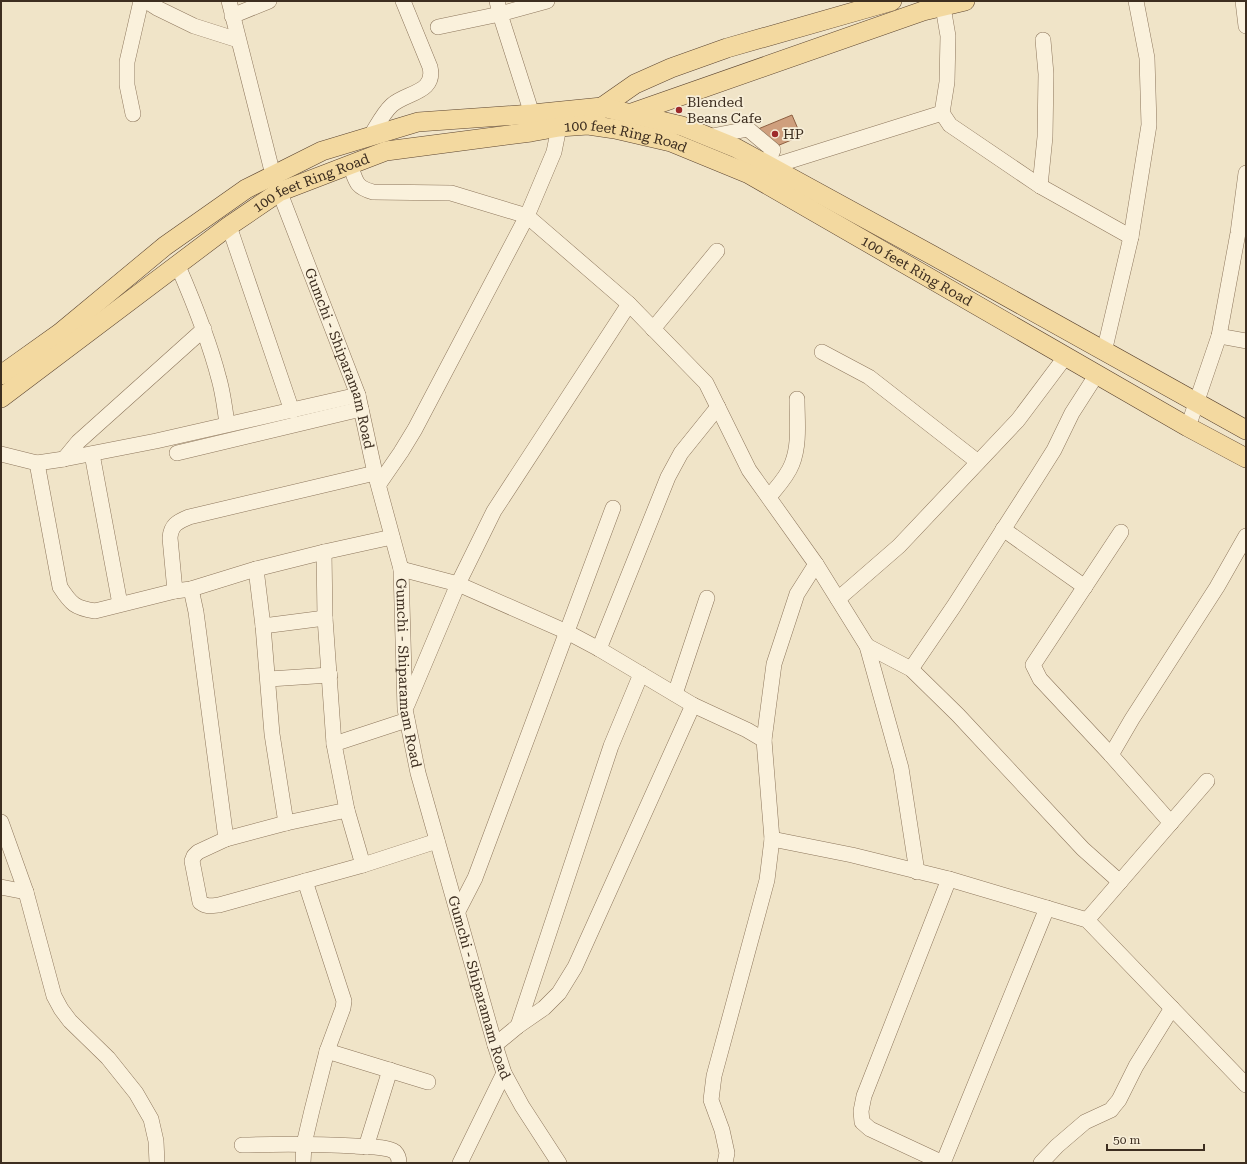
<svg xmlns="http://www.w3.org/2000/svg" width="1247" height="1164" viewBox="0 0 1247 1164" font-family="'Roboto Serif',serif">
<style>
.building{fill:#cf9f7d;stroke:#8d5f41}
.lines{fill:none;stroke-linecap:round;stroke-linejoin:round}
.minor-casing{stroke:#8d765c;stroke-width:16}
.major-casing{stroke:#5b4430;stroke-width:20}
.minor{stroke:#faf1dc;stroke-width:15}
.major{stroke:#f3d9a0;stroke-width:19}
.poi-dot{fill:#9e2a2b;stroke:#f7eed8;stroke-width:1.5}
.labels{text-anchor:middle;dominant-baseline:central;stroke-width:3.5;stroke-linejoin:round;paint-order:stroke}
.poi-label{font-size:14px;fill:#3d2e20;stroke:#f7eed8;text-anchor:start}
.street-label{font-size:14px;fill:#3d2e20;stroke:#f7eed8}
</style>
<rect width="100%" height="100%" fill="#f0e4c8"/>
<polygon class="building" points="792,115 801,136 765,151 746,134"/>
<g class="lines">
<defs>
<g id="minor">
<polyline points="146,1 157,8 194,26 238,40"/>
<path id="s1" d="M 229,1 L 273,175 L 358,395 L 375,473 L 401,569 L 405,709 L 418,773 L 495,1045 L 504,1073 L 522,1106 L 559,1163"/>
<polyline points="497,1 500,14 532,114"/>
<polyline points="1243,1 1246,26"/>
<polyline points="943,7 948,36 947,82 942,113 950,125 1040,186 1131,237"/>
<polyline points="232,16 269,1"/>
<polyline points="438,27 500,14 547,1"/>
<polyline points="133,114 127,85 127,62 141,1"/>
<path d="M 370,137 C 377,126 383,113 392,105 C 407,92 436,93 430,67 L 403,1"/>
<polyline points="707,137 748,129 773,150 767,165"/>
<path d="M 350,164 C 356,181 355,187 373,192 L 451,193 L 527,216 L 629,304 L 706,383 L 749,470 L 816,564 L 867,646 L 901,768 L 917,872"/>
<polyline points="770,167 942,113"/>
<polyline points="1040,186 1045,137 1046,74 1043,40"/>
<polyline points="229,226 292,411"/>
<path d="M 178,266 C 194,303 209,340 219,379 C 223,393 225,409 227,424"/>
<polyline points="653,329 717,251"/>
<polyline points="1219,336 1246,341"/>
<polyline points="822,352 869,377 978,462"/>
<polyline points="1104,352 1131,237 1149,125 1147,58 1136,1"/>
<polyline points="1188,427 1219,336 1238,233 1246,173"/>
<polyline points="177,453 361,409"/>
<polyline points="1,454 37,463 64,459 156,441 358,395"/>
<polyline points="92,454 120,604"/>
<polyline points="64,459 78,442 204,329"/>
<path d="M 37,463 L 60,587 C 71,604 75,608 95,611 L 175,591 L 191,589 L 256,569 L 324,552 L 392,537"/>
<polyline points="379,484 401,452 415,429 527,216 554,152 559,127"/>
<path d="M 769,497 C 777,487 787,477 792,464 C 800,444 797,421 797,399"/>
<polyline points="1003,529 1085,587"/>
<polyline points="1121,532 1033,665 1040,679 1111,755 1171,823"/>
<polyline points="324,552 325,618 334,744 347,810 363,865"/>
<polyline points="256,569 263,626 272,734 286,823"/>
<polyline points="401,569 458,584 567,632 599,649 693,705 747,730 764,740"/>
<polyline points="191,589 196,612 226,839"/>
<path d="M 175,591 L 170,538 C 171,525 177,522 189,517 L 375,473"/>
<polyline points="838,599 899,546 1018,420 1066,356"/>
<polyline points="263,626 325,618"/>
<polyline points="867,646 911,669 958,715 1083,849 1120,882"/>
<polyline points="599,649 668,477 681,453 718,407"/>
<polyline points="911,669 954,606 1037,477 1054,450 1072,413 1097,374"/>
<polyline points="269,679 330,675"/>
<polyline points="675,694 707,598"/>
<polyline points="407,705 458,584 494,511 629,304"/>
<polyline points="334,744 407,720"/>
<polyline points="1111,755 1132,719 1217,587 1246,536"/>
<path d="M 347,810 L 286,823 L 226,839 L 198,852 L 194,856 L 192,861 L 200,902 C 206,907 211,906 219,905 L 363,865 L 437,841"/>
<polyline points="1,822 26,892 54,996 61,1009 70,1021 108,1058 136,1093 151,1119 156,1141 157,1163"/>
<polyline points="772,839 852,855 949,879 1087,920 1246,1085"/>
<polyline points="1,887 26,892"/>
<polyline points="458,911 475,878 613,508"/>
<polyline points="1087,920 1207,781"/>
<polyline points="518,1026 611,746 641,674"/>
<polyline points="495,1045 518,1026 544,1008 559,993 575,967 693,705"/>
<polyline points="327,1051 428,1082"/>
<path d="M 242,1145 C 280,1144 317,1144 355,1146 C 366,1147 387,1146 395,1152 C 398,1155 399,1159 399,1163"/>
<polyline points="366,1147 390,1070"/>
<polyline points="303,1163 304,1144 312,1110 327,1051 343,1008 344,1001 305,881"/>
<polyline points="460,1163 504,1073"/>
<polyline points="725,1163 727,1153 722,1130 711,1100 714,1076 767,880 772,839 764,740 774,664 797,594 816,564"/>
<polyline points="943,1163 870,1129 862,1122 861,1111 864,1096 949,879"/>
<polyline points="943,1163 1047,908"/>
<polyline points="1041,1163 1057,1146 1085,1122 1111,1110 1114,1106 1119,1100 1136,1066 1172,1008"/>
</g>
<g id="major">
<polyline points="597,113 602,107 635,84 671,68 727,48 892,1"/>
<polyline points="629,114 923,11 965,1"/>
<polyline points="1,375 60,333 165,246 246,189 322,151 418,122 532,114 602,107 682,126 736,148 932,255 1246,430"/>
<path id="s2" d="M 1,398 L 229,226 L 279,192 L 386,151 L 531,132 L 559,127 L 588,125 L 615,129 L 671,142 L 749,174 L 1188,427 L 1246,458"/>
</g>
</defs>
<use href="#minor" class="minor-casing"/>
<use href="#major" class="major-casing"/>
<use href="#minor" class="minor"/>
<use href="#major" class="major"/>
</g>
<g class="poi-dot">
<circle cx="679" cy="110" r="4"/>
<circle cx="775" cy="134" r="4"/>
</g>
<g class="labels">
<g class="poi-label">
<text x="687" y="102">Blended<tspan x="687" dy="16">Beans Cafe</tspan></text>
<text x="783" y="134">HP</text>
</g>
<g class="street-label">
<text stroke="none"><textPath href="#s2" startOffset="703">100 feet Ring Road</textPath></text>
<text stroke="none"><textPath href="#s2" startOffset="379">100 feet Ring Road</textPath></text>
<text stroke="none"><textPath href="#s2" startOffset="1027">100 feet Ring Road</textPath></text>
<text stroke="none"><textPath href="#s1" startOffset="375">Gumchi - Shiparamam Road</textPath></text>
<text stroke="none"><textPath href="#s1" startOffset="699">Gumchi - Shiparamam Road</textPath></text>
<text stroke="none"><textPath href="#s1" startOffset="1023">Gumchi - Shiparamam Road</textPath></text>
</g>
</g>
<rect width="1247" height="1164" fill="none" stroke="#3d2e20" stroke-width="4"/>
<path d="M1107 1144v6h97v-6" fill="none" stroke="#3d2e20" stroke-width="2"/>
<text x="1113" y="1144" font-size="12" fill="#3d2e20" stroke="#f7eed8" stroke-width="3" paint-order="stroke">50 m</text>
</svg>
